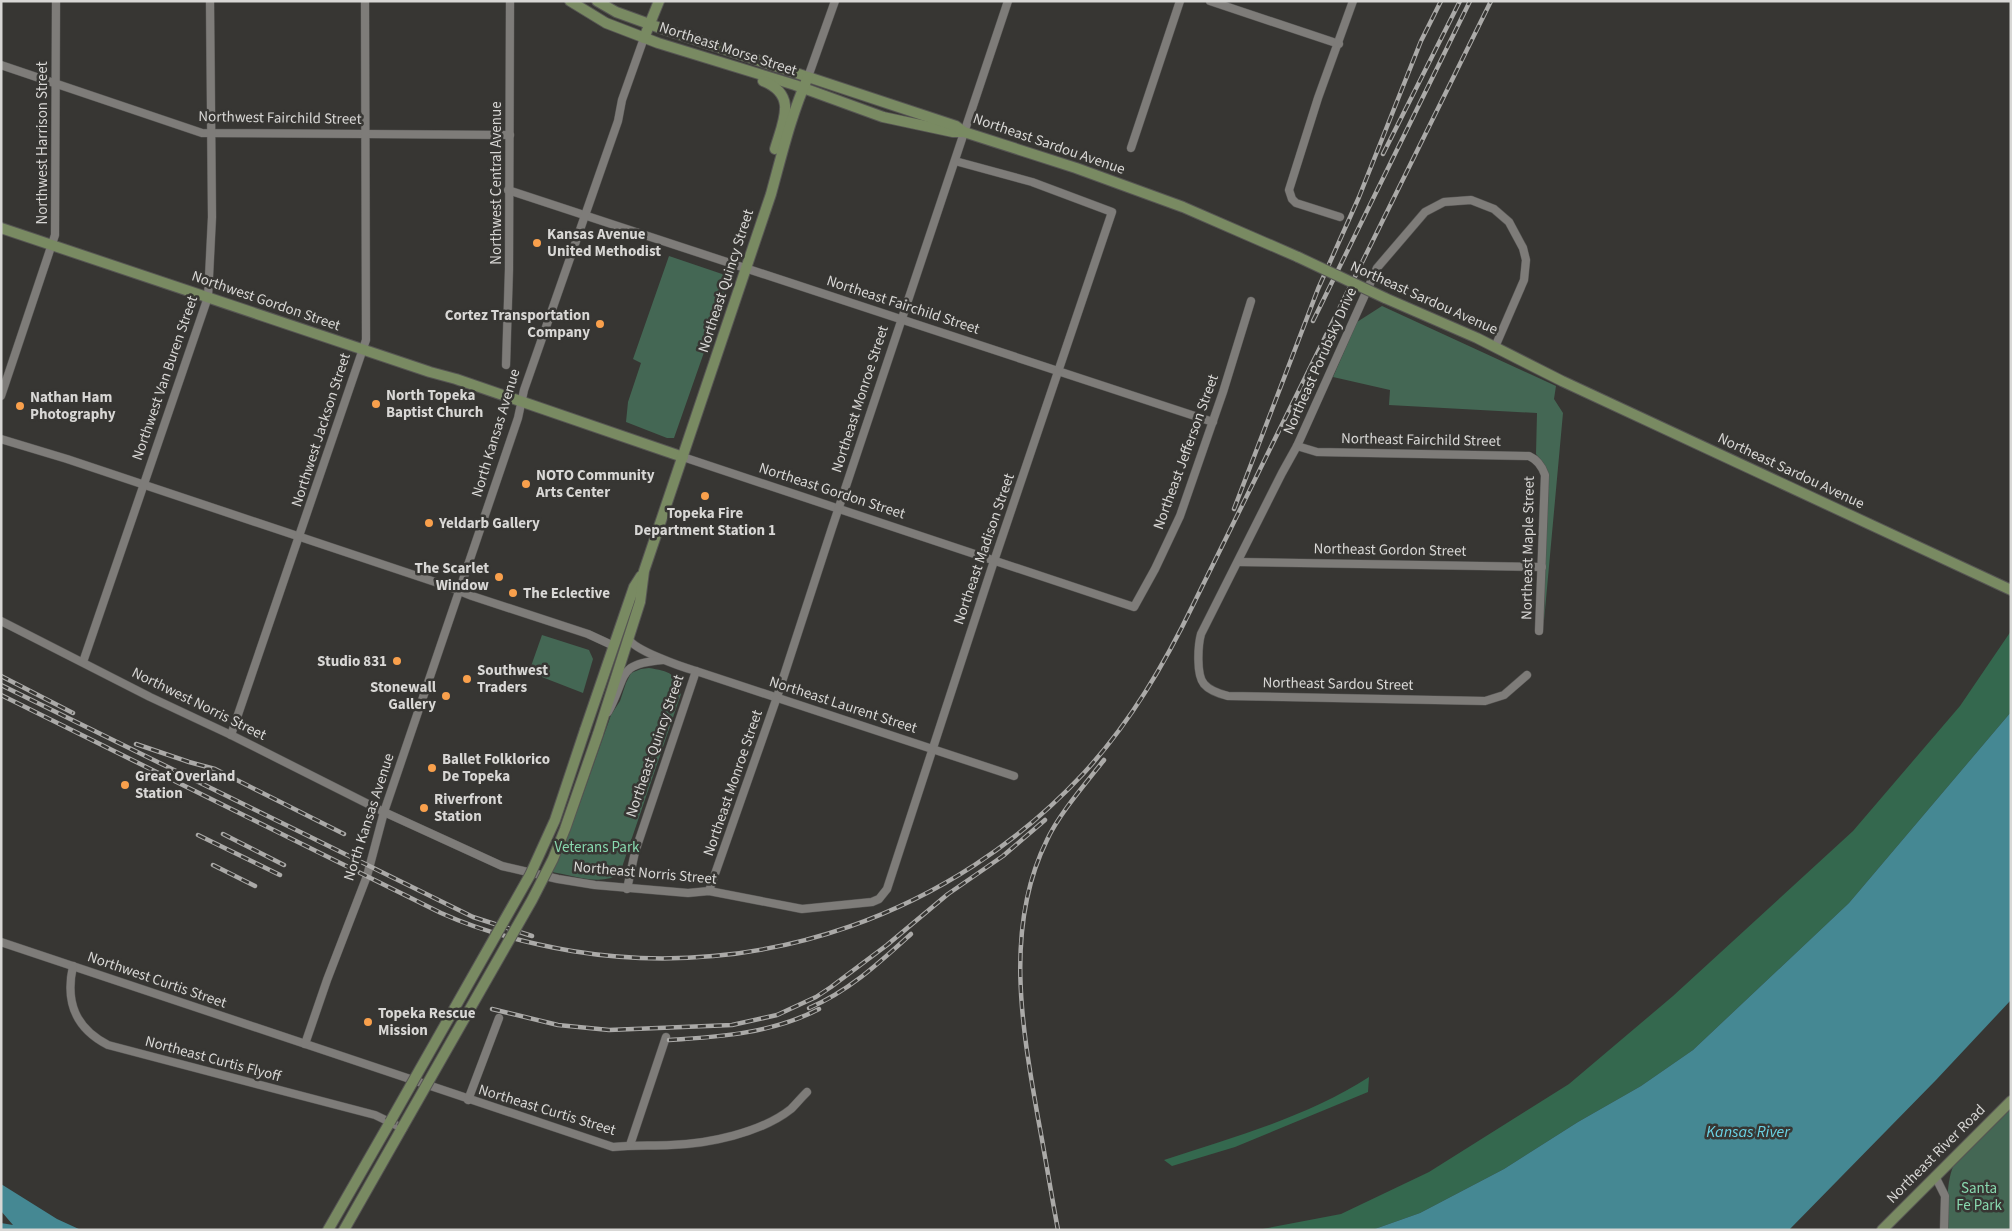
<svg xmlns="http://www.w3.org/2000/svg" width="2012" height="1231" viewBox="0 0 2012 1231" font-family="'Source Sans 3',sans-serif">
<style>
.green{fill:#446754}
.forest{fill:#34684e}
.water{fill:#458893}
.lines{fill:none;stroke-linecap:round;stroke-linejoin:round}
.street-casing{stroke:#565553;stroke-width:9}
.secondary-casing{stroke:#565553;stroke-width:12}
.street{stroke:#7e7c79;stroke-width:8}
.secondary{stroke:#798a62;stroke-width:10}
.rail-casing{stroke:#abaaa8;stroke-width:4.5}
.rail{stroke:#373633;stroke-width:2.5;stroke-dasharray:8;stroke-linecap:butt}
.secondary-bridge-casing{stroke:#565553;stroke-width:12;stroke-linecap:butt}
.secondary-bridge{stroke:#798a62;stroke-width:10}
.poi-dot{fill:#f9a04c;stroke:#373633;stroke-width:2}
.labels{text-anchor:middle;dominant-baseline:central;stroke-width:5;stroke-linejoin:round;paint-order:stroke}
.street-label{font-size:15px;fill:#d8d7d5;stroke:#373633}
.poi-label{font-size:15px;font-weight:bold;fill:#d8d7d5;stroke:#373633;text-anchor:start}
.park-label{font-size:15px;fill:#89d9af;stroke:#373633}
.water-label{font-size:16px;font-style:italic;fill:#6bd4e6;stroke:#373633}
</style>
<rect width="100%" height="100%" fill="#373633"/>
<g class="green">
<polygon points="669,256 728,276 729,281 674,438 667,438 626,422 628,402 641,363 633,359"/>
<polygon points="1382,306 1556,386 1554,399 1563,413 1544,621 1547,473 1544,464 1536,454 1537,413 1389,405 1390,390 1333,377 1357,322"/>
<polygon points="542,635 589,650 593,659 583,693 529,672"/>
<path d="M 649,668 C 668,671 679,674 681,694 L 620,873 C 603,887 572,875 552,872 L 579,806 L 611,715 L 620,701 L 626,683 L 631,673 L 641,669 Z"/>
<path d="M 2011,1107 L 2011,1230 L 1947,1230 C 1948,1207 1945,1183 1955,1162 Z"/>
</g>
<g class="forest">
<polygon points="2011,631 2011,712 1849,903 1693,1050 1641,1086 1578,1122 1504,1169 1420,1213 1372,1230 1257,1230 1341,1214 1429,1172 1569,1084 1673,996 1853,831 1960,706"/>
<path d="M 1369,1077 L 1368,1092 L 1235,1147 L 1172,1166 L 1164,1160 C 1234,1137 1307,1117 1369,1077 Z"/>
</g>
<g class="water">
<polygon points="2011,712 2011,1000 1936,1080 1789,1230 1372,1230 1420,1213 1504,1169 1578,1122 1641,1086 1693,1050 1849,903"/>
<polygon points="1,1184 57,1219 81,1230 1,1230 1,1223 13,1225 1,1211"/>
</g>
<g class="lines">
<defs>
<g id="street">
<polyline points="1210,1 1339,44"/>
<polyline points="1,65 202,133 510,135"/>
<polyline points="808,77 835,1"/>
<polyline points="1131,148 1180,1"/>
<polyline points="508,190 1213,422"/>
<polyline points="1340,217 1296,203 1292,199 1289,190 1318,98 1353,1"/>
<path d="M 1495,347 L 1524,280 L 1526,260 L 1523,248 L 1509,222 L 1494,209 L 1471,200 L 1444,202 L 1425,212 L 1377,268 L 1297,446 L 1282,473 L 1201,634 C 1198,645 1196,675 1204,684 C 1209,690 1220,694 1228,696 L 1485,701 L 1504,695 L 1527,675"/>
<polyline points="506,365 509,269 510,1"/>
<polyline points="1,396 55,235 56,1"/>
<polyline points="1,439 67,459 447,586 472,596 588,634 614,646"/>
<path d="M 1297,446 L 1317,452 L 1529,456 C 1538,460 1542,466 1545,475 L 1539,631"/>
<polyline points="683,457 1134,607 1155,569 1180,516 1223,392 1251,301"/>
<polyline points="1238,562 1542,567"/>
<polyline points="1,621 150,697 231,735 384,812 502,866 558,879 595,885 688,893 709,891 802,909 872,902 879,899 887,889 991,570 1112,212 1032,182 955,161"/>
<path d="M 628,638 C 633,650 682,667 696,671 L 1014,776"/>
<polyline points="83,662 208,297 212,217 210,1"/>
<path d="M 608,712 C 628,676 615,664 663,660"/>
<polyline points="231,735 366,340 365,1"/>
<polyline points="627,889 635,852 696,671"/>
<polyline points="709,891 777,697 832,528 1008,1"/>
<path d="M 1,942 L 613,1147 C 633,1145 651,1146 671,1145 C 707,1144 761,1133 791,1109 C 796,1104 801,1098 807,1092"/>
<path d="M 73,966 C 65,1002 75,1028 108,1045 L 375,1115 L 402,1128"/>
<polyline points="305,1044 327,980 367,876 384,812 518,418 524,390 618,121 622,100 644,38"/>
<polyline points="468,1100 499,1018"/>
<polyline points="630,1145 666,1037"/>
<polyline points="1935,1176 1945,1196 1944,1230"/>
</g>
<g id="secondary">
<polyline points="570,1 606,23 658,43 795,85 883,117 953,132 964,132"/>
<polyline points="597,1 616,12 663,29 956,126 964,132 1076,168 1183,207 1298,257"/>
<polyline points="644,38 659,1"/>
<path d="M 763,81 C 798,95 783,121 775,149"/>
<polyline points="1,228 430,372 456,379 683,457"/>
<polyline points="1385,298 1477,338 1562,381 2011,590"/>
<polyline points="585,730 624,616 634,587 641,576"/>
<path d="M 598,734 L 640,602 L 644,571 L 771,194 C 782,154 791,115 808,77"/>
<polyline points="328,1230 390,1122"/>
<polyline points="344,1230 402,1128"/>
<polyline points="1882,1230 2011,1101"/>
</g>
</defs>
<use href="#street" class="street-casing"/>
<use href="#secondary" class="secondary-casing"/>
<use href="#street" class="street"/>
<use href="#secondary" class="secondary"/>
<defs>
<g id="rail">
<polyline points="1383,154 1460,1"/>
<polyline points="1313,321 1470,1"/>
<polyline points="1234,509 1318,289 1359,197 1421,41 1441,1"/>
<polyline points="1,676 73,713"/>
<polyline points="1,685 473,917 532,936"/>
<path d="M 1,695 L 441,913 C 483,932 526,943 572,951 C 761,982 952,914 1083,774 C 1130,723 1164,665 1194,603 L 1491,1"/>
<polyline points="136,744 189,762 215,769 344,834"/>
<polyline points="223,834 284,865"/>
<polyline points="198,835 280,875"/>
<polyline points="213,865 255,886"/>
<path d="M 809,1008 C 849,991 879,963 911,934"/>
<polyline points="492,1009 558,1025 609,1030 732,1025 777,1015 816,997 831,987 887,945 948,894 1003,856 1045,820"/>
<path d="M 669,1040 C 720,1037 773,1033 819,1009"/>
<path d="M 1058,1230 C 1051,1193 1045,1155 1038,1118 C 1022,1027 1004,927 1047,840 C 1059,814 1086,783 1104,760"/>
</g>
</defs>
<use href="#rail" class="rail-casing"/>
<use href="#rail" class="rail"/>
<defs>
<g id="secondary-bridge">
<polyline points="1298,257 1385,298"/>
<polyline points="390,1122 530,875 555,820 585,730"/>
<polyline points="402,1128 532,900 553,859 565,829 598,734"/>
</g>
</defs>
<use href="#secondary-bridge" class="secondary-bridge-casing"/>
<use href="#secondary-bridge" class="secondary-bridge"/>
</g>
<g class="poi-dot">
<circle cx="537" cy="243" r="5"/>
<circle cx="600" cy="324" r="5"/>
<circle cx="376" cy="404" r="5"/>
<circle cx="20" cy="406" r="5"/>
<circle cx="526" cy="484" r="5"/>
<circle cx="705" cy="496" r="5"/>
<circle cx="429" cy="523" r="5"/>
<circle cx="499" cy="577" r="5"/>
<circle cx="513" cy="593" r="5"/>
<circle cx="397" cy="661" r="5"/>
<circle cx="467" cy="679" r="5"/>
<circle cx="446" cy="696" r="5"/>
<circle cx="432" cy="768" r="5"/>
<circle cx="125" cy="785" r="5"/>
<circle cx="424" cy="808" r="5"/>
<circle cx="368" cy="1022" r="5"/>
</g>
<g class="labels">
<g class="street-label">
<text transform="translate(728 49) rotate(18)">Northeast Morse Street</text>
<text transform="translate(280 118) rotate(1)">Northwest Fairchild Street</text>
<text transform="translate(42 143) rotate(-90)">Northwest Harrison Street</text>
<text transform="translate(1049 144) rotate(19)">Northeast Sardou Avenue</text>
<text transform="translate(496 183) rotate(-90)">Northwest Central Avenue</text>
<text transform="translate(726 281) rotate(-72)">Northeast Quincy Street</text>
<text transform="translate(1424 298) rotate(24)">Northeast Sardou Avenue</text>
<text transform="translate(266 301) rotate(19)">Northwest Gordon Street</text>
<text transform="translate(903 305) rotate(18)">Northeast Fairchild Street</text>
<text transform="translate(1320 361) rotate(-66)">Northeast Porubsky Drive</text>
<text transform="translate(165 378) rotate(-71)">Northwest Van Buren Street</text>
<text transform="translate(860 399) rotate(-72)">Northeast Monroe Street</text>
<text transform="translate(321 430) rotate(-72)">Northwest Jackson Street</text>
<text transform="translate(496 433) rotate(-73)">North Kansas Avenue</text>
<text transform="translate(1421 440) rotate(1)">Northeast Fairchild Street</text>
<text transform="translate(1186 452) rotate(-70)">Northeast Jefferson Street</text>
<text transform="translate(1791 471) rotate(25)">Northeast Sardou Avenue</text>
<text transform="translate(832 491) rotate(18)">Northeast Gordon Street</text>
<text transform="translate(1528 548) rotate(-89)">Northeast Maple Street</text>
<text transform="translate(984 549) rotate(-71)">Northeast Madison Street</text>
<text transform="translate(1390 550) rotate(1)">Northeast Gordon Street</text>
<text transform="translate(1338 684) rotate(1)">Northeast Sardou Street</text>
<text transform="translate(199 704) rotate(26)">Northwest Norris Street</text>
<text transform="translate(843 705) rotate(18)">Northeast Laurent Street</text>
<text transform="translate(655 746) rotate(-71)">Northeast Quincy Street</text>
<text transform="translate(733 783) rotate(-71)">Northeast Monroe Street</text>
<text transform="translate(369 817) rotate(-72)">North Kansas Avenue</text>
<text transform="translate(645 873) rotate(5)">Northeast Norris Street</text>
<text transform="translate(157 980) rotate(19)">Northwest Curtis Street</text>
<text transform="translate(213 1059) rotate(15)">Northeast Curtis Flyoff</text>
<text transform="translate(547 1110) rotate(17)">Northeast Curtis Street</text>
<text transform="translate(1936 1154) rotate(-45)">Northeast River Road</text>
</g>
<g class="poi-label">
<text x="547" y="234">Kansas Avenue<tspan x="547" dy="17">United Methodist</tspan></text>
<text x="590" y="315" text-anchor="end">Cortez Transportation<tspan x="590" dy="17">Company</tspan></text>
<text x="386" y="395">North Topeka<tspan x="386" dy="17">Baptist Church</tspan></text>
<text x="30" y="397">Nathan Ham<tspan x="30" dy="17">Photography</tspan></text>
<text x="536" y="475">NOTO Community<tspan x="536" dy="17">Arts Center</tspan></text>
<text x="705" y="513" text-anchor="middle">Topeka Fire<tspan x="705" dy="17">Department Station 1</tspan></text>
<text x="439" y="523">Yeldarb Gallery</text>
<text x="489" y="568" text-anchor="end">The Scarlet<tspan x="489" dy="17">Window</tspan></text>
<text x="523" y="593">The Eclective</text>
<text x="387" y="661" text-anchor="end">Studio 831</text>
<text x="477" y="670">Southwest<tspan x="477" dy="17">Traders</tspan></text>
<text x="436" y="687" text-anchor="end">Stonewall<tspan x="436" dy="17">Gallery</tspan></text>
<text x="442" y="759">Ballet Folklorico<tspan x="442" dy="17">De Topeka</tspan></text>
<text x="135" y="776">Great Overland<tspan x="135" dy="17">Station</tspan></text>
<text x="434" y="799">Riverfront<tspan x="434" dy="17">Station</tspan></text>
<text x="378" y="1013">Topeka Rescue<tspan x="378" dy="17">Mission</tspan></text>
</g>
<g class="park-label">
<text x="597" y="847">Veterans Park</text>
<text x="1979" y="1188">Santa<tspan x="1979" dy="17">Fe Park</tspan></text>
</g>
<g class="water-label">
<text x="1748" y="1132">Kansas River</text>
</g>
</g>
<rect width="2012" height="1231" fill="none" stroke="#d8d7d5" stroke-width="5"/>
</svg>
